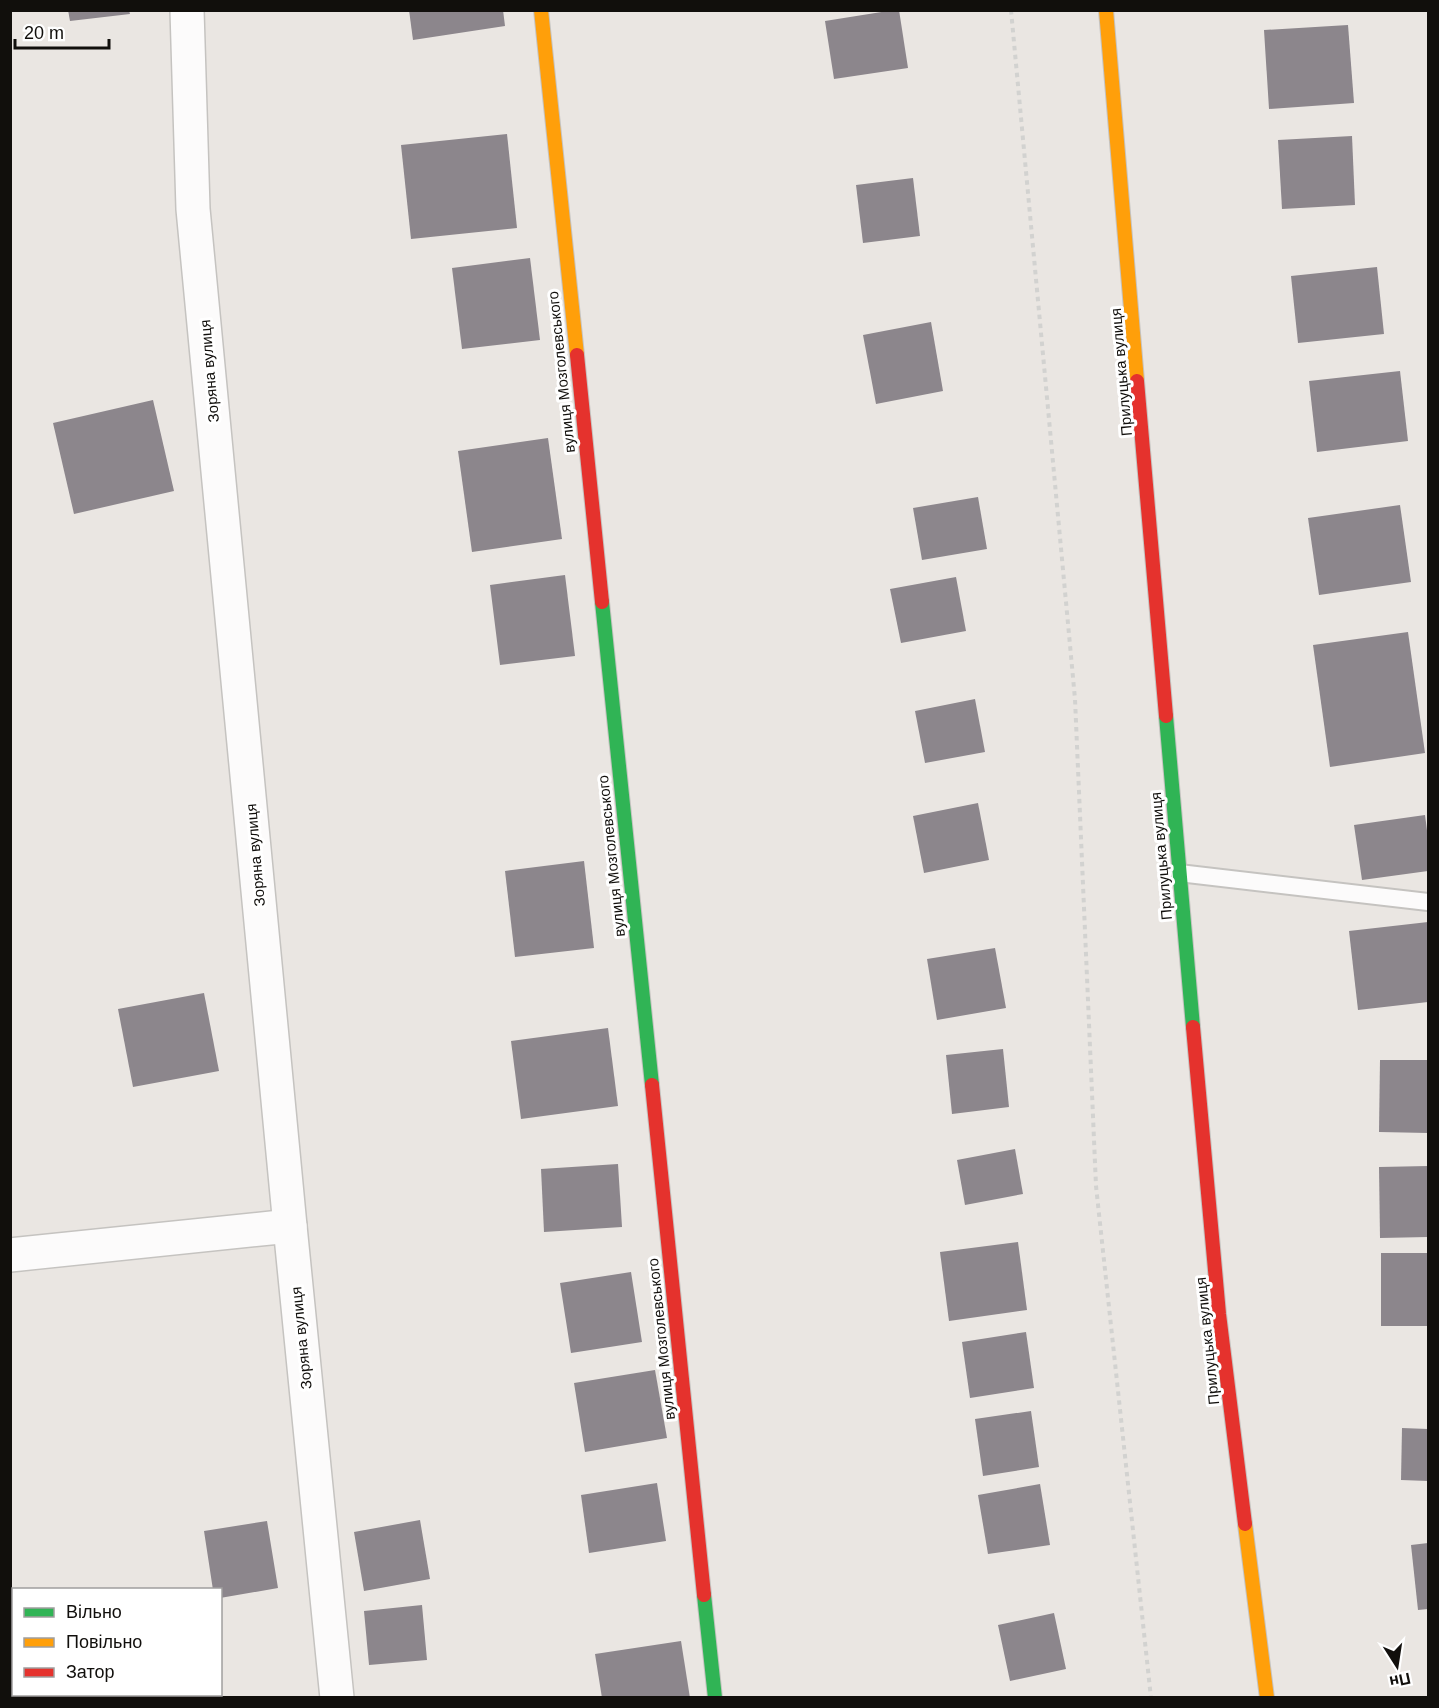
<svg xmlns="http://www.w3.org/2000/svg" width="1439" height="1708" viewBox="0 0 1439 1708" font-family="Arial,sans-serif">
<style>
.building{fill:#8c868c}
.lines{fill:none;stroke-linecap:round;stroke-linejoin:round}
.lane-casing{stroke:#c5c3c0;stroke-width:20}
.street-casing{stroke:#c5c3c0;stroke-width:36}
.fast-casing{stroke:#c5c3c0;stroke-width:16}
.slow-casing{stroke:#c5c3c0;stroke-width:16}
.jam-casing{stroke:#c5c3c0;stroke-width:16}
.path{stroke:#d2d2d0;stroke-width:4;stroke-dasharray:4.5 4.5;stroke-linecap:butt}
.lane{stroke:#fcfbfb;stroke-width:16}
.street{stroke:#fcfbfb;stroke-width:33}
.fast{stroke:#30b455;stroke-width:14}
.slow{stroke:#ff9f0a;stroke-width:14}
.jam{stroke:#e5322d;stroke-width:14}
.labels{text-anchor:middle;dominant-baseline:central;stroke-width:6;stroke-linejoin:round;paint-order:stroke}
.street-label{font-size:15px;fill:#110f0c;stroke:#fff}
</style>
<rect width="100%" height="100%" fill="#eae6e2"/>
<g class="building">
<polygon points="68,10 129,10 130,14 70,21"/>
<polygon points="409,10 503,10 505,26 413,40"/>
<polygon points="894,10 899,10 908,68 834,79 825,21"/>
<polygon points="1348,25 1354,103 1269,109 1264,30"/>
<polygon points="507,134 517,228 411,239 401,145"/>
<polygon points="1352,136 1355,205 1282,209 1278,140"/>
<polygon points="913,178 920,236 863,243 856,185"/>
<polygon points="530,258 540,340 462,349 452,268"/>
<polygon points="1377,267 1384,334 1298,343 1291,276"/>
<polygon points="931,322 943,391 876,404 863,335"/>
<polygon points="1400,371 1408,441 1317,452 1309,381"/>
<polygon points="153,400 174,491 74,514 53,423"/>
<polygon points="548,438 562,539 472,552 458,451"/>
<polygon points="978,497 987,549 922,560 913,508"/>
<polygon points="1400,505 1411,582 1319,595 1308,518"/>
<polygon points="565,575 575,656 500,665 490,585"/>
<polygon points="956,577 966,631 901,643 890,589"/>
<polygon points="1408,632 1425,753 1330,767 1313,645"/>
<polygon points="975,699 985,752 925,763 915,711"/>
<polygon points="978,803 989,860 924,873 913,816"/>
<polygon points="1425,815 1428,838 1428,871 1362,880 1354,825"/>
<polygon points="584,861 594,948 515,957 505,871"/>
<polygon points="1428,922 1428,1002 1358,1010 1349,931"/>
<polygon points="995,948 1006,1008 937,1020 927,959"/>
<polygon points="204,993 219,1071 133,1087 118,1009"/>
<polygon points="608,1028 618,1106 521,1119 511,1041"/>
<polygon points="1003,1049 1009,1107 952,1114 946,1055"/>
<polygon points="1380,1060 1428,1060 1428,1133 1379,1132"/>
<polygon points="1015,1149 1023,1194 965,1205 957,1160"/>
<polygon points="618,1164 622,1227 544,1232 541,1169"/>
<polygon points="1428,1166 1428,1237 1380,1238 1379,1167"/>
<polygon points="1018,1242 1027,1310 949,1321 940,1252"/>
<rect x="1381" y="1253" width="47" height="73"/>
<polygon points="631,1272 642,1342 571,1353 560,1283"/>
<polygon points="1026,1332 1034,1388 970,1398 962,1342"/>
<polygon points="655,1370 667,1438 585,1452 574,1383"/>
<polygon points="1031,1411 1039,1467 983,1476 975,1419"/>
<polygon points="1402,1428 1428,1429 1428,1481 1401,1480"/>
<polygon points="657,1483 666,1541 589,1553 581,1495"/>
<polygon points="1040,1484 1050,1545 988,1554 978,1495"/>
<polygon points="420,1520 430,1579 364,1591 354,1532"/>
<polygon points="267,1521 278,1588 220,1598 220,1590 213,1590 204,1531"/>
<polygon points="1428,1543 1428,1609 1418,1610 1411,1545"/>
<polygon points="422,1605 427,1660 369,1665 364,1611"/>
<polygon points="1054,1613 1066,1669 1010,1681 998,1625"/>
<polygon points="681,1641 690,1698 602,1698 595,1654"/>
</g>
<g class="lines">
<defs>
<polyline id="lane" points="1179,873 1428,902"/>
<g id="street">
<polyline points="187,10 193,209 290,1226 337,1698"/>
<polyline points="10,1255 290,1226"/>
</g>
<g id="fast">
<polyline points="602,602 652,1085"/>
<polyline points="1166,716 1193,1027"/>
<polyline points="704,1595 715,1698"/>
</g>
<g id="slow">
<polyline points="541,10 577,355"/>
<polyline points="1106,10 1137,381"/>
<polyline points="1245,1524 1267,1698"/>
</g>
<g id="jam">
<polyline points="577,355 602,602"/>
<polyline points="1137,381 1166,716"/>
<polyline points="1193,1027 1219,1314 1245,1524"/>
<polyline points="652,1085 704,1595"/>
</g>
</defs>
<use href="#lane" class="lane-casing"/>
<use href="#street" class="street-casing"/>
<use href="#fast" class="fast-casing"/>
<use href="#slow" class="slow-casing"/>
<use href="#jam" class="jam-casing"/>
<polyline class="path" points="1011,10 1075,699 1096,1186 1151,1698"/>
<use href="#lane" class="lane"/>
<use href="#street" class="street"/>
<use href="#fast" class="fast"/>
<use href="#slow" class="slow"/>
<use href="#jam" class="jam"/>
</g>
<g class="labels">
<g class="street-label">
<text transform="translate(209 371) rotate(-95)">Зоряна вулиця</text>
<text transform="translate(561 372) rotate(-96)">вулиця Мозголевського</text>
<text transform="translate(1121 372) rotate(-95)">Прилуцька вулиця</text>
<text transform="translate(255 855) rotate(-95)">Зоряна вулиця</text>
<text transform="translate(611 856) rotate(-96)">вулиця Мозголевського</text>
<text transform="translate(1161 856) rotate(-95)">Прилуцька вулиця</text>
<text transform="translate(301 1338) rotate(-96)">Зоряна вулиця</text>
<text transform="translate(661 1339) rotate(-96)">вулиця Мозголевського</text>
<text transform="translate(1207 1341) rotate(-96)">Прилуцька вулиця</text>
</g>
</g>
<rect width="1439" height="1708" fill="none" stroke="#110f0c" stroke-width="24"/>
<rect x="12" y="1588" width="210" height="108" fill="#ffffff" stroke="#a09f9e" stroke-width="1.5"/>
<rect x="24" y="1608" width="30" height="9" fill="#30b455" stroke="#a09f9e" stroke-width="1.5"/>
<text x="66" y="1618" font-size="18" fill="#110f0c">Вільно</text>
<rect x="24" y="1638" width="30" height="9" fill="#ff9f0a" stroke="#a09f9e" stroke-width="1.5"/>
<text x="66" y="1648" font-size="18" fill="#110f0c">Повільно</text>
<rect x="24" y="1668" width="30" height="9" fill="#e5322d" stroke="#a09f9e" stroke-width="1.5"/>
<text x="66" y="1678" font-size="18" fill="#110f0c">Затор</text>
<g transform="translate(1397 1666) rotate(168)" stroke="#ffffff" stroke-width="4.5" paint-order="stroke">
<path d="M0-4.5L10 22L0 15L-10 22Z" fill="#110f0c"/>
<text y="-9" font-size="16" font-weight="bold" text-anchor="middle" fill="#110f0c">Пн</text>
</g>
<path d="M15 39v9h94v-9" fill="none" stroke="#110f0c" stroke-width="3"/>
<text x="24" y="39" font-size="18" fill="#110f0c" stroke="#ffffff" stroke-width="4.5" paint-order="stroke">20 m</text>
</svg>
